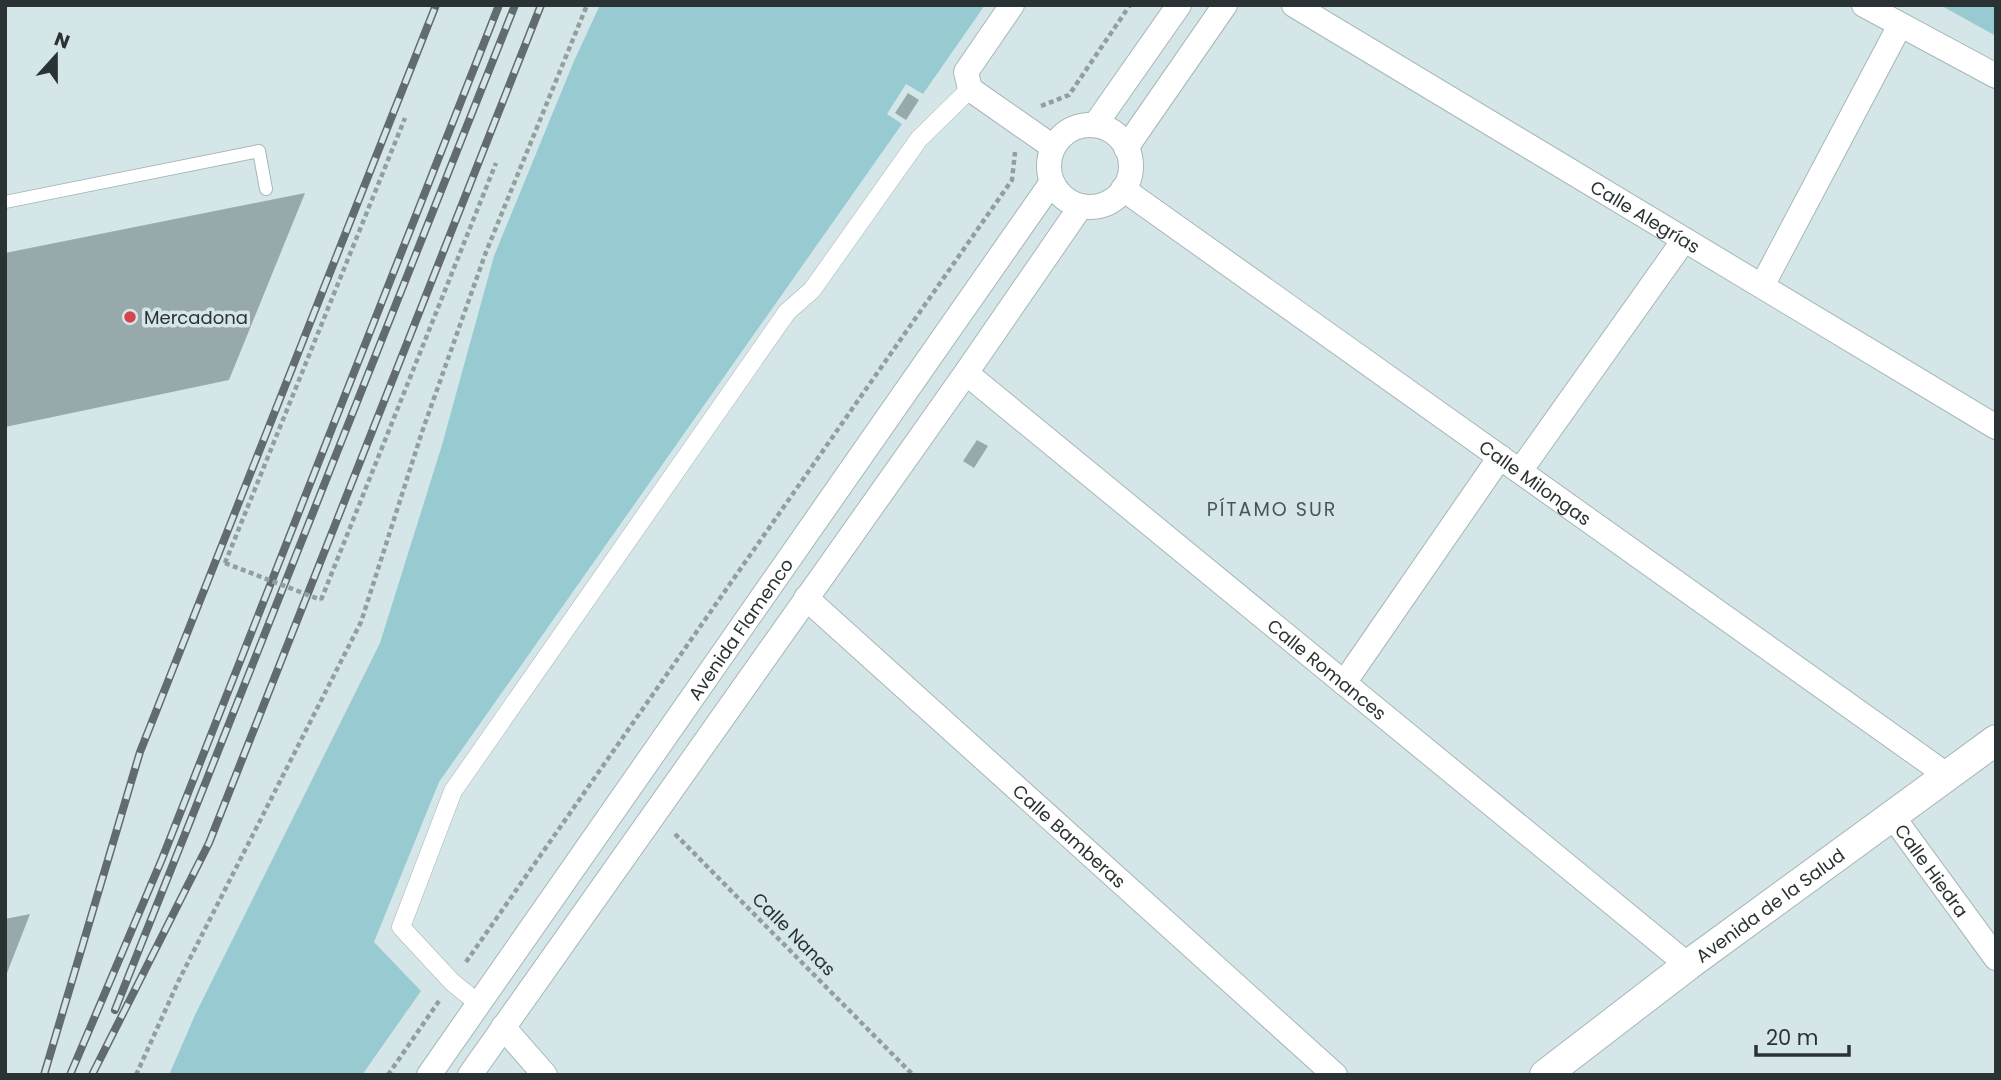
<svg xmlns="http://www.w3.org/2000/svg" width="2001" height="1080" viewBox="0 0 2001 1080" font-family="Poppins,sans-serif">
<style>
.green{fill:#98cad2}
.building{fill:#98a9ab}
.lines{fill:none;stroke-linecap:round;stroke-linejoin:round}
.service-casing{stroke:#a6b6b9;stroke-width:14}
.pedestrian-casing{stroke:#a6b6b9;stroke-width:19}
.minor-casing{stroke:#a6b6b9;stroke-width:26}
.tertiary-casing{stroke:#a6b6b9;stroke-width:32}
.path{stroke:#929fa1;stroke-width:4.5;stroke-dasharray:5 3.5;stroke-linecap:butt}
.service{stroke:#fff;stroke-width:12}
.pedestrian{stroke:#fff;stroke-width:18}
.minor{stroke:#fff;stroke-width:24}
.tertiary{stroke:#fff;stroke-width:30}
.rail-casing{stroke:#626c6e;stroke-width:8}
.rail{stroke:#d5e6e9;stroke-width:5;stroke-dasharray:16;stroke-linecap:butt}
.path-bridge{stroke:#929fa1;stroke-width:4.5;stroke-dasharray:5 3.5;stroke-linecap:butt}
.poi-dot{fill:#d5454b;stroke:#d5e6e9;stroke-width:2.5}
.labels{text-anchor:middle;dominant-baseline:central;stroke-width:7;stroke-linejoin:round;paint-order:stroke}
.street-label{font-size:18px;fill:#2b3233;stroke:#d5e6e9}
.poi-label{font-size:18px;fill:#2b3233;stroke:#d5e6e9;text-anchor:start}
.neighbourhood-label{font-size:19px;letter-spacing:2px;fill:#485659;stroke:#d5e6e9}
</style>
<rect width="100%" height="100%" fill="#d5e6e9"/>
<g class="green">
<polygon points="600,5 985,5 923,94 906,84 887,114 902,124 439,782 374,942 421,991 362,1075 169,1075 195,1015 380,643 442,445 494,256 574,61"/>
<polygon points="1940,5 1996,5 1996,36"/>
</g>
<g class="building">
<polygon points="908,93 919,100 906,120 895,113"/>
<polygon points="305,193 229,380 5,427 5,253"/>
<polygon points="977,440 988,446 974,468 963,461"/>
<polygon points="30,914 5,978 5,919"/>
</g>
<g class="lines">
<defs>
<polyline id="service" points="5,202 259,151 266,189"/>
<polyline id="pedestrian" points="478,1003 452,982 401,927 453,791 787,312 812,290 919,139 970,89"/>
<g id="minor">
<polyline points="1012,5 966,72 970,89 1053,147"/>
<path id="s1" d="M 1294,5 L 1996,427"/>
<polyline points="1864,5 1996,76"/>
<polyline points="1095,125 1179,5"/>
<circle cx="1090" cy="166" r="41"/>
<polyline points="1126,148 1225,5"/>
<path id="s2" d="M 1123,189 L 1948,776"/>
<polyline points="1762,286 1900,25"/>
<path id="s3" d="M 966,373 L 1688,965"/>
<polyline points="1520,471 1684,240"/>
<path id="s4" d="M 806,598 L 1335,1075"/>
<polyline points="1344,683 1500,457"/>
<path id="s5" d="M 1893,817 L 1996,958"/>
<polyline points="503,1027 545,1075"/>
<path id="s6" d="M 429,1075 L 1052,182"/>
<polyline points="470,1075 966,373 1081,206"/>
</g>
<g id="tertiary">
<path id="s7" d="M 1545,1075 L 1688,965 L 1996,740"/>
</g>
</defs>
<use href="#service" class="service-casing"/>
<use href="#pedestrian" class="pedestrian-casing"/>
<use href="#minor" class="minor-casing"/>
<use href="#tertiary" class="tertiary-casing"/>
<g class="path">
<polyline points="1041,106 1069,95 1130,5"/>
<polyline points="225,563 405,118"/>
<polyline points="321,600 496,163"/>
<polyline points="675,834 913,1075"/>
<polyline points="466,962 1012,180 1015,152"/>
<polyline points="136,1075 179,980 361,622 423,429 486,252 587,5"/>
<polyline points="388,1075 439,1001"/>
</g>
<use href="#service" class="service"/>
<use href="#pedestrian" class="pedestrian"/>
<use href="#minor" class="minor"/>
<use href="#tertiary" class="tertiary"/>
<defs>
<g id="rail">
<polyline points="115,1010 515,5"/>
<polyline points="44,1075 140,752 436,5"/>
<polyline points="70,1075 162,859 499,5"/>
<polyline points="92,1075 209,843 541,5"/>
</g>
</defs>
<use href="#rail" class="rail-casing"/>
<use href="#rail" class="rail"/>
<polyline class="path-bridge" points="225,563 321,600"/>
</g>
<circle class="poi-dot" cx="130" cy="317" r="7"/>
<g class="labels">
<g class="street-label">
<text stroke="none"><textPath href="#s1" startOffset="410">Calle Alegrías</textPath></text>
<text stroke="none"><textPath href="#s2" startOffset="506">Calle Milongas</textPath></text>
<text stroke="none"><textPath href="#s6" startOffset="544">Avenida Flamenco</textPath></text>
<text stroke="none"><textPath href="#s3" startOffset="467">Calle Romances</textPath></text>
<text stroke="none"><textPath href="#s4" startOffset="355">Calle Bamberas</textPath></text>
<text stroke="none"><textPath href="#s5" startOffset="66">Calle Hiedra</textPath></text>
<text stroke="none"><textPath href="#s7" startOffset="282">Avenida de la Salud</textPath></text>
<text transform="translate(794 934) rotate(45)">Calle Nanas</text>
</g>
<g class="poi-label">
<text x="144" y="317">Mercadona</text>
</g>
<g class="neighbourhood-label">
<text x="1272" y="509">PÍTAMO SUR</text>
</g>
</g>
<rect width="2001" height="1080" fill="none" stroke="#2b3233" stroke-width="14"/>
<g transform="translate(56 56) rotate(21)" stroke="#d5e6e9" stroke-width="5" paint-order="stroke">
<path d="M0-5L12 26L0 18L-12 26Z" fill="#2b3233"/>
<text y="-10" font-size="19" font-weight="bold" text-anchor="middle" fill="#2b3233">N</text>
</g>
<path d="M1756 1045v10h93v-10" fill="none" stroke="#2b3233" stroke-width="3.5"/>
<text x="1766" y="1045" font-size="21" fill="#2b3233" stroke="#d5e6e9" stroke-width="5" paint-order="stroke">20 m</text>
</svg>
